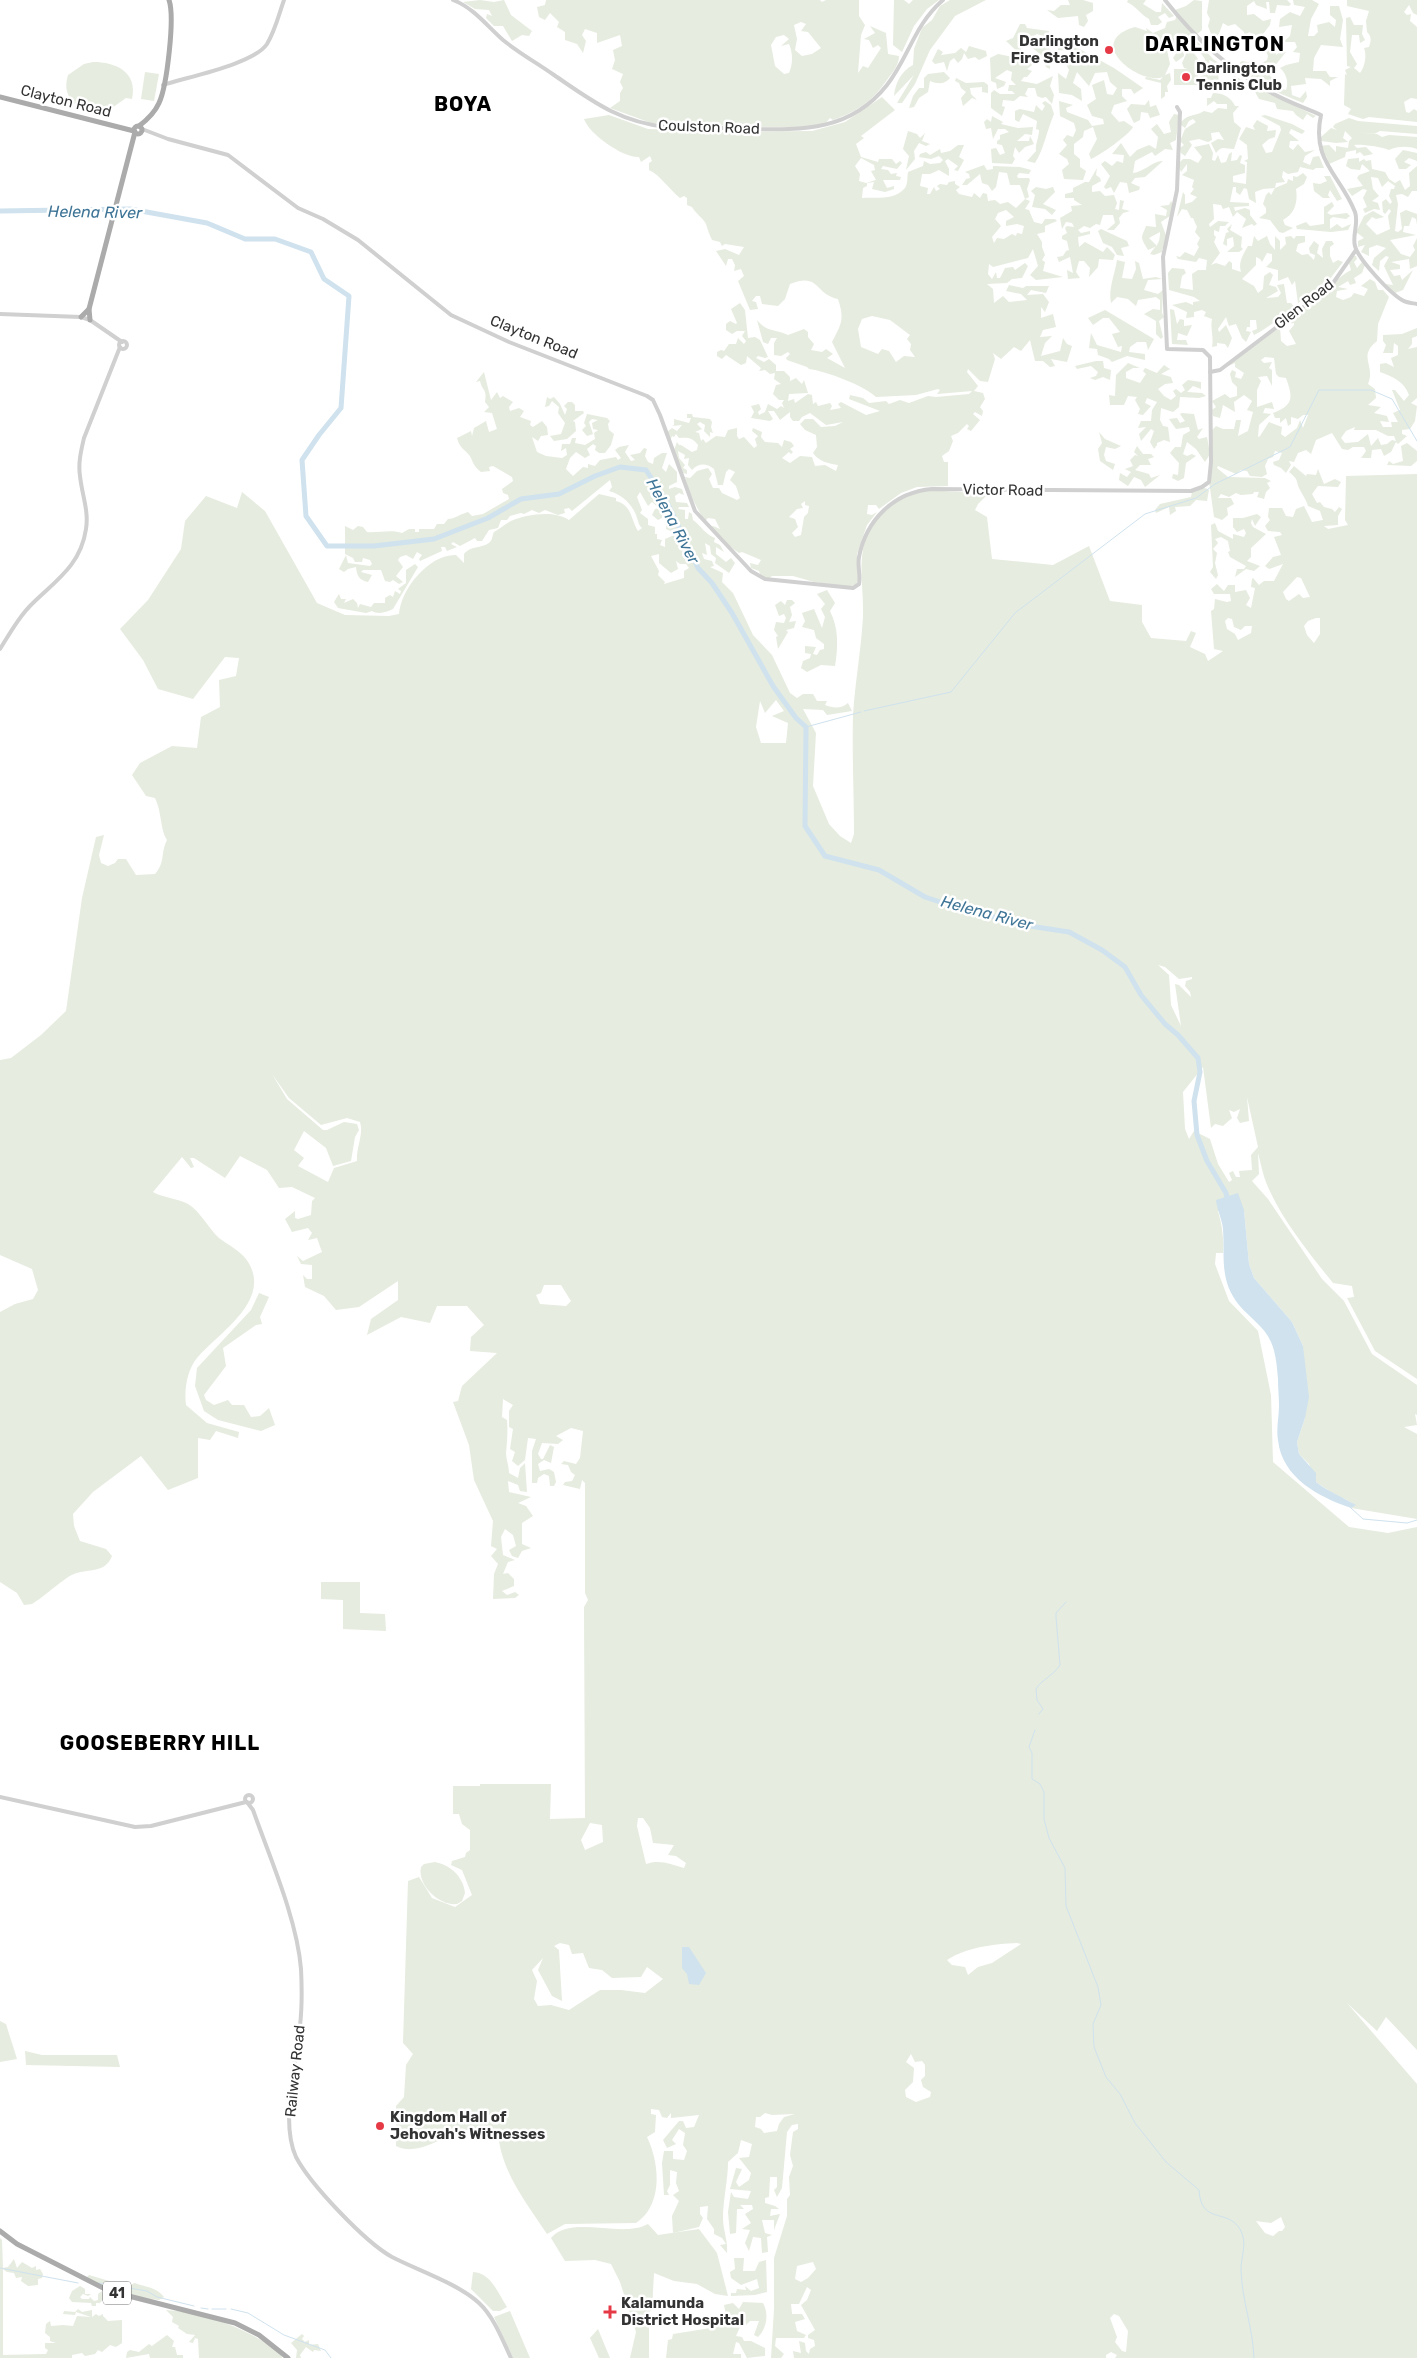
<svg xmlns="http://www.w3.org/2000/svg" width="1417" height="2358" viewBox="0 0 1417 2358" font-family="Rubik,sans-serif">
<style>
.green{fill:#e6ecdf;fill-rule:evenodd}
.water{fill:#cfe2ee}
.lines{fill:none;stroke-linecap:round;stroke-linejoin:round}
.stream{stroke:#cfe2ee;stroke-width:1}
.river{stroke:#cfe2ee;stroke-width:5}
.minor{stroke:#d0d0d0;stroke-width:4}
.major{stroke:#ababab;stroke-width:5}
.poi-dot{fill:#e63946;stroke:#fff;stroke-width:2}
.labels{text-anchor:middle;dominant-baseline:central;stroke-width:5;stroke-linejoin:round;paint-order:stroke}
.shield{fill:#fff;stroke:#707070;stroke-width:1}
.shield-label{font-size:14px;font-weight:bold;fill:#333}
.poi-label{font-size:15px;font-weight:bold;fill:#333;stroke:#fff;text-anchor:start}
.street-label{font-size:15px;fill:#333;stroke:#fff}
.water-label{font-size:16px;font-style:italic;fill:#3f7597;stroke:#fff}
.district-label{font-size:20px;font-weight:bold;letter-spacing:1px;fill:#000;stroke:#fff}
</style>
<rect width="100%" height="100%" fill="#fff"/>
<g class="green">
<polygon points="480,0 494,2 504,0 511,15 532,31 529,36 522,35 512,41 503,26 494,26 486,18 487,14 492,16 489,10 475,9 463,2"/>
<path d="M 546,0 L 820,0 L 822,2 L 826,0 L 859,0 L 859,16 L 865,25 L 861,35 L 858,73 L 863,66 L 868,68 L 881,48 L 878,45 L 873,48 L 869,40 L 864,39 L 875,33 L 870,26 L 886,33 L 888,54 L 899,56 C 899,64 894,71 889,77 C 873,101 860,110 833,120 L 830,118 L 825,124 L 803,127 L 758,127 L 651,123 L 610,108 L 620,101 L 620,93 L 623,88 L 620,82 L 623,74 L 612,69 L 615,60 L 613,50 L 622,46 L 620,35 L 597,43 L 597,33 L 585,29 L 582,35 L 586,41 L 583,53 L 577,44 L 565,40 L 565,32 L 557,27 L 559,22 L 550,13 L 545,20 L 539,17 L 537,7 L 545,5 ZM 801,22 L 806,24 L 801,31 L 808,32 L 821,48 L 812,54 L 802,56 L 795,50 L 797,39 L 794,25 ZM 784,35 L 789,39 L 781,46 L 789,44 C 793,53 793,64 789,73 L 784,74 L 775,66 L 771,45 L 776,37 Z"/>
<polygon points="894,0 904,0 909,4 913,0 939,0 927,9 914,26 902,52 893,45"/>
<path d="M 950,0 L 986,0 L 955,16 L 930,50 L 915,84 L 902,103 L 897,103 L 914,75 L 894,96 C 895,84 901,71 913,65 L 914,49 L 922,28 L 932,20 L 940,6 Z"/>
<polygon points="1068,0 1083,0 1093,3 1093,11 1086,15 1088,21 1084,27 1079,25 1078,16 1058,18 1047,10 1054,11 1061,5 1070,5"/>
<path d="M 1128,0 L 1146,0 L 1143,4 L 1156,12 L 1161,12 L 1162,3 L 1174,16 L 1169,18 L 1165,13 L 1158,17 L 1162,22 L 1158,25 L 1151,25 L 1149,19 C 1140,14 1137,7 1127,2 Z"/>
<path d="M 1194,0 L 1202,1 L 1202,30 L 1186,43 L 1177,35 L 1173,37 L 1183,48 L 1184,56 L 1176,62 L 1173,58 L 1177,52 L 1174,47 L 1167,50 L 1170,64 L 1165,75 L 1170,73 L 1171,80 L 1167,86 L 1168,92 L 1165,92 L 1165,96 L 1161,99 L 1161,83 L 1145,79 L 1146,77 L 1160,80 L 1163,77 C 1141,86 1082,42 1135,27 L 1147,31 L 1146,28 L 1153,33 L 1165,28 L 1167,22 L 1175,20 L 1177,15 L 1175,10 L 1186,6 Z"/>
<polygon points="1209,0 1287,0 1291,4 1289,6 1277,5 1275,13 1270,13 1269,2 1266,2 1267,9 1256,5 1254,1 1247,6 1247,15 1254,14 1263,21 1271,19 1270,25 1259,39 1249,32 1244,38 1244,32 1235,24 1228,26 1223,23 1218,36 1224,37 1220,41 1214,39 1213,44 1207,42 1213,39 1208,26 1210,19 1207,13"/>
<path d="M 1293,0 L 1312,0 L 1319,4 L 1311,19 L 1308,36 L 1314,36 L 1318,32 L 1317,25 L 1329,22 L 1335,27 L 1336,20 L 1330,15 L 1330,6 L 1339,6 L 1343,20 L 1340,39 L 1343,47 L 1321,45 L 1314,58 L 1313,71 L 1326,71 L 1330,77 L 1338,77 L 1330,81 L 1330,86 L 1321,79 L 1305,78 L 1306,84 L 1291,86 L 1292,95 L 1300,98 L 1306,91 L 1307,97 L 1303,103 L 1274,91 L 1253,79 L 1237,65 L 1242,61 L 1252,63 L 1253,69 L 1267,60 L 1268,56 L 1265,49 L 1258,43 L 1271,37 L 1275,46 L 1276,55 L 1281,51 L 1286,52 L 1273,68 L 1270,76 L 1277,82 L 1279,88 L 1286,90 C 1289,82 1286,73 1280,68 L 1286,65 L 1299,62 L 1300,53 L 1293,52 L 1297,47 L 1295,42 L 1283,42 L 1290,36 L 1292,25 L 1279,27 L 1280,19 L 1290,12 L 1300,16 L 1305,7 L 1294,5 Z"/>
<path d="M 1347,0 L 1417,0 L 1417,15 L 1413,13 L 1409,5 L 1404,12 L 1407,15 L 1411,14 L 1410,21 L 1417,27 L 1417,99 L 1411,98 L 1404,102 L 1406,112 L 1409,113 L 1414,109 L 1417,111 L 1417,122 L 1369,117 L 1363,119 L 1348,114 L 1351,109 L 1344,105 L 1345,74 L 1347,75 L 1345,70 L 1351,67 L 1347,66 L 1346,18 L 1350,17 L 1354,25 L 1363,25 L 1362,34 L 1365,40 L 1360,43 L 1359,35 L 1352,35 L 1350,52 L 1357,64 L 1354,68 L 1360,73 C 1365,67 1367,55 1364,48 L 1369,47 C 1371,41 1372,37 1367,32 L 1366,21 L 1369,11 L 1347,6 Z"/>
<polygon points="1020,24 1025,24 1027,28 1049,31 1050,69 1046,67 1041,55 1029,45 1038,42 1043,36 1037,34 1031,38 1026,33 1019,40 1022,46 1020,54 1006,41 1013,38"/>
<path d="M 1196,40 L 1213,59 L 1230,71 C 1222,70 1217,63 1209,60 L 1210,64 L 1218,72 L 1219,84 L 1210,80 L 1203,81 L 1200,76 L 1208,74 L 1204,69 L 1205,59 L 1193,42 Z"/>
<path d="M 1065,41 L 1114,68 L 1143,88 L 1134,94 L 1131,89 L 1122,89 L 1122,96 L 1127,101 L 1114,105 L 1111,113 L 1119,122 L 1124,121 L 1133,127 C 1129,135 1099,156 1091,159 L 1089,154 L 1097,139 L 1093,127 L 1084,131 L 1083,137 L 1074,144 L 1074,154 L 1080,159 L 1080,167 L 1086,171 L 1083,180 L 1064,179 L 1062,170 L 1069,164 L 1067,159 L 1059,154 L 1067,145 L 1063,140 L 1067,135 L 1073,137 L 1076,130 L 1074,123 L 1060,116 L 1059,101 L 1073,105 L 1066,108 L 1067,112 L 1088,120 L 1092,126 L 1104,124 L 1103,119 L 1092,116 L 1087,105 L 1096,99 L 1092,85 L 1104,80 L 1107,94 L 1113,95 L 1117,88 L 1110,82 L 1107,72 L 1095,73 L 1089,86 L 1077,72 L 1073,83 L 1081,89 L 1082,101 L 1072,95 L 1059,93 L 1058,73 L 1066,79 L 1069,70 L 1066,64 L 1068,59 L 1076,62 L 1071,51 L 1058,50 L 1058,42 Z"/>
<polygon points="969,46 986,51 987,56 979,60 975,57 968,59 964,53 962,59 958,63 954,58 950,61 947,71 944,62 935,64 932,61 938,49 943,52 941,55 955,53 961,48 966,52"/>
<polygon points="1187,52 1194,53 1198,59 1197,66 1200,70 1198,70 1198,85 1174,85 1174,69 1188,69 1184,68 1182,63"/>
<polygon points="998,54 1013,57 1024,56 1026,60 1037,59 1037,61 1027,69 1032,71 1027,77 1024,77 1021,81 1037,84 1053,76 1050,86 1054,95 1052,104 1046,97 1042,98 1037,96 1035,88 1028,88 1025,94 1028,97 1020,96 1014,101 1003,100 1002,106 1005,107 1002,116 991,108 991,93 994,90 1000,94 1015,94 1012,91 1008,91 1009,85 1016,85 1011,80 1012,72 1007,70 995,78 1006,82 1004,86 997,89 996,83 991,81 990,58"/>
<path d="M 93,62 C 116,62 138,72 132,99 L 126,98 L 102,115 C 81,111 60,100 68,75 L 84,64 Z"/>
<polygon points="145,72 159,74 154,101 141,99"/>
<path d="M 944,72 L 950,78 C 944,85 938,84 930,81 L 928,92 L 919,98 L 914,107 L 909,108 L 913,96 L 919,88 L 924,88 L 924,78 L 928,74 Z"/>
<polygon points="1234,76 1316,116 1313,118 1307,114 1303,120 1296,115 1293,111 1277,109 1275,103 1259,99 1255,92 1243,86 1237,91 1230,87"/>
<polygon points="956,78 966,83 984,82 988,85 988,93 982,92 982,87 970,88 971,94 977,100 972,98 963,106 961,98 966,92 961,88 959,83 955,81"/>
<path d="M 1213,93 C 1223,93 1231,97 1235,106 L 1239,106 L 1233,113 L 1234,122 L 1241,128 L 1234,149 C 1225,149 1222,145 1216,153 L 1211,143 L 1218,139 L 1224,140 L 1219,132 L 1211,133 L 1212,140 L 1208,142 L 1199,139 L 1189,141 L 1192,145 L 1185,156 L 1181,153 L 1180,148 L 1184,145 L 1180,141 L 1185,129 L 1196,122 L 1193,119 L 1189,121 L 1185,128 L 1180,124 C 1187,113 1195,117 1204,111 L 1212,113 L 1218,108 L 1227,109 L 1227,104 L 1217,104 L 1214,101 L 1207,106 L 1207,98 L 1211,98 Z"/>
<path d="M 882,97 L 895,110 L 861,136 L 864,138 L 856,144 L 861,157 L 878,162 L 879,159 L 892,159 L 896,164 L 900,161 L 902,163 L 897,169 L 883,166 L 881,169 L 888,170 L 891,174 L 897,173 L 896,176 L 901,177 L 900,180 L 883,180 L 887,188 L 894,186 L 894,189 L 885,192 L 872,189 L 874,182 L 867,183 L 867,186 L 863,188 L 862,198 C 877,197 894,201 905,188 C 908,184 907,177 908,172 L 923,166 L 924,161 L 930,164 L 940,163 L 943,160 L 939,156 L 931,159 L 919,157 L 920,154 L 926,152 L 930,155 L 940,149 L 941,153 L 950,151 L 958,145 L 964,145 L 959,157 L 964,160 L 958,171 L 954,170 L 958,166 L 948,159 L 945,161 L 949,169 L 949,176 L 939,170 L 930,174 L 922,174 L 920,186 L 928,188 L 927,194 L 930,194 L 934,187 L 936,191 L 940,189 L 937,186 L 940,184 L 947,185 L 949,182 L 955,181 L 955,184 L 960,187 L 956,190 L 959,194 L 972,197 L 974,193 L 980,198 L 983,193 L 987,194 L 988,201 L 995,200 L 1000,204 L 1008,202 L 1016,208 L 1025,199 L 1020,185 L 1010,185 L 1007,173 L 999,172 L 996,187 L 992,191 L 988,185 L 982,183 L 980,174 L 967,185 L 962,185 L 966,179 L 970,178 L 969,174 L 965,172 L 984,165 L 987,170 L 993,169 L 993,166 L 1020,167 L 1031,170 L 1029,174 L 1019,173 L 1017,176 L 1018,178 L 1029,178 L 1030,180 L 1027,189 L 1029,197 L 1025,199 L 1030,201 L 1025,209 L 1029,210 L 1034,222 L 1042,224 L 1045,219 L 1055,219 L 1057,221 L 1045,226 L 1045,232 L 1037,234 L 1042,242 L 1042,247 L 1045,255 L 1042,260 L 1045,262 L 1043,271 L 1063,277 L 1036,280 L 1030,275 L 1038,266 L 1033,249 L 1028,258 L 993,267 L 989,264 L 988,274 L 992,279 L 996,272 L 997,278 L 1000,278 L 1005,268 L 1013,267 L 1015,270 L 1025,263 L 1028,266 L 1022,278 L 1012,279 L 1007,283 L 987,284 L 993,289 L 994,303 L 1003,296 L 1009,302 L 1027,300 L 1021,294 L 1006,291 L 1009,285 L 1023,288 L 1026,286 L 1049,286 L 1046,293 L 1031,290 L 1027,295 L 1043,294 L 1049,302 L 1045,312 L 1041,307 L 1041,318 L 1053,314 L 1056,327 L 1043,330 L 1040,337 L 1052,336 L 1045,343 L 1041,356 L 1060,351 L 1063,338 L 1067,344 L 1072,346 L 1067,362 L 1051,359 L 1055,366 L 1050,367 L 1043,361 L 1035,361 L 1030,340 L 1021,351 L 1014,347 L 1001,359 L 993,353 L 995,359 L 988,382 L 980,381 L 968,369 L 967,372 L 978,386 L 974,391 L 983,393 L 985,399 L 980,407 L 983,411 L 982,416 L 975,412 L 973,414 L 980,420 L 971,431 L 967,429 L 969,426 L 967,424 L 958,433 L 951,436 L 953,441 L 949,451 L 942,456 L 944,462 L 948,462 L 948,486 L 917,487 L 901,493 L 879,509 L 876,505 L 868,505 L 867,514 L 872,515 L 877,512 L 867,525 L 857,554 L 859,579 L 856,584 L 849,587 L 814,582 L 793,576 L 772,576 L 768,579 L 761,577 L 759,571 L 751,568 L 750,563 L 758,565 L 761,560 L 742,552 L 739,553 L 721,540 L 710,527 L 713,526 L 720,529 L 715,519 L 708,518 L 705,521 L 701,518 L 701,515 L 690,494 L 685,477 L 690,478 L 697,471 L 708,468 L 712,474 L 709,479 L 713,488 L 719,488 L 722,493 L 737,500 L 740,498 L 736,486 L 730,480 L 735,472 L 729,469 L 726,472 L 723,485 L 718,485 L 714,469 C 706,463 699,463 692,470 L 688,465 L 689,458 L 684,459 L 685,455 L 678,451 L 679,458 L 685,465 L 683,468 L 687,470 L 687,474 L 683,473 L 674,450 L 677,442 L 679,445 L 681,445 L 692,452 L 697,450 L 698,445 C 693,438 688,437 679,438 L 676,434 L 674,437 L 672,436 L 670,441 L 667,432 L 672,428 L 677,431 L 682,425 L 672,426 L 674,425 L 674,419 L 689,423 L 691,418 L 687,418 L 687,414 L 692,414 L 693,417 L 710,419 L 712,422 L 711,427 L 713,433 L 710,432 L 710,437 L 704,431 L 705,425 L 700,422 L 697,424 L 702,429 L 695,432 L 699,433 L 701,441 L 703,439 L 706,443 L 716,436 L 725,437 L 728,430 L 737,428 L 737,436 L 739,439 L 744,437 L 754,448 L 757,446 L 755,439 L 758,436 L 752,431 L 753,428 L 762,432 L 761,437 L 765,442 L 778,443 L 782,447 L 784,440 L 791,442 L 794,446 L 790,449 L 793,452 L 791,454 L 789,452 L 782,458 L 790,463 L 800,456 L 812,457 L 815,466 L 825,465 L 836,471 L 838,465 C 829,464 818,461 813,453 L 817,447 L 816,435 L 805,430 L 800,424 L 805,419 L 813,419 L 821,427 L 835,426 L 843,422 L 826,425 L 810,413 L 802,417 L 799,421 L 793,421 L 790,417 L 790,412 L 780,420 L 774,411 L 768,411 L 773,419 L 770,421 L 751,418 L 754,412 L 751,406 L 759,404 L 761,409 L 758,412 L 759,415 L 765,412 L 768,404 L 777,409 L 781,406 L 784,408 L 782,403 L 784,400 L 779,400 L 773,394 L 776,385 L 781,384 L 774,379 L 775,373 L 770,374 L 765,370 L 759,371 L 761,368 L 747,356 L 746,363 L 741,365 L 726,355 L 722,359 L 717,356 L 717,352 L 721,350 L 724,351 L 729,344 L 736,344 L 738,338 L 744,344 L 746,341 L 742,336 L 745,331 L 737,331 L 732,334 L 726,330 L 726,324 L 730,321 L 736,324 L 737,323 L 731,309 L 740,303 L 745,310 L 748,338 L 755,337 L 760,340 L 768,357 L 765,358 L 758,356 L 756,358 L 764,362 L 769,359 L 776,365 L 776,371 L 784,371 L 790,377 L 790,381 L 796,378 L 802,384 L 804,380 L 808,393 L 789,394 L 788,401 L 794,399 L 795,403 L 808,394 L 812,395 L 813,404 L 816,402 L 818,406 L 830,403 L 832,406 L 830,410 L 841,408 L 838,404 L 841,402 L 866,415 L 880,411 L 849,399 L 850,395 L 863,398 L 869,403 L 886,401 L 889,404 L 900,400 L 909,403 L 928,396 L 936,397 L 969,394 L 972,391 L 937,394 L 940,390 L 938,389 L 916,395 L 876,397 C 865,386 826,371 809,369 L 807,367 L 787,360 L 786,358 L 790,354 L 788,352 L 781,356 L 774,355 L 774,343 L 777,338 L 771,338 L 768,344 L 763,342 L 757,320 C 766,332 776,329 788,335 L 804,329 L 808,332 L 808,337 L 814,344 L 811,350 L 822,352 L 826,349 L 833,354 L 827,358 L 845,368 L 832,342 C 841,324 845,320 838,299 C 814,294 820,272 790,284 L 785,299 L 778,306 L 762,304 L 760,296 L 756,296 L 752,301 L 756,302 L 758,309 L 750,310 L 738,281 L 744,276 L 741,269 L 734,271 L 735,265 L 732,259 L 728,259 L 726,266 L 716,251 L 725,249 L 739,255 L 744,247 L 725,244 L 722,246 L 720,242 L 712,240 C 709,234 708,230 706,224 C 703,218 696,214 692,207 L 687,205 L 687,198 L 684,196 L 680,198 C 668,188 660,175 649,170 L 649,163 L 652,161 L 650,156 L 641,162 L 639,157 C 623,158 589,134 584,119 L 609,115 L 648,129 L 681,130 L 686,132 L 812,131 L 845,122 ZM 861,158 L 874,165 L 875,170 L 871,171 L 876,180 L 866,183 L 859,181 L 860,174 L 855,166 ZM 1006,210 L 1014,217 L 1006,221 L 1006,226 L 1017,224 L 1024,226 L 1022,234 L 1017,233 L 1016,236 L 1012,234 L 1004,239 L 997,238 L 994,243 L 992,237 L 1001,226 L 995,219 L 998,213 ZM 872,316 L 890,320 L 910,335 L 907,339 L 911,344 L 910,350 L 915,357 L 904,356 L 896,362 L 889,351 L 882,349 L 878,354 L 861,347 L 858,329 L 862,319 ZM 805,501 L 805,505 L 809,506 L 808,513 L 804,517 L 801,535 L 795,537 L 792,533 L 798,527 L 795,519 L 789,517 L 797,509 L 803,508 L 801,504 Z"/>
<polygon points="1149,100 1150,107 1156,105 1160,115 1150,118 1148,113 1141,112 1140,120 1134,123 1127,109 1131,104 1145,105"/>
<path d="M 1045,101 L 1051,105 L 1054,114 C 1047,130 1044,149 1035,163 L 1027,161 L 1036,151 C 1035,144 1039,138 1039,130 L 1036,129 L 1037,121 L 1023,114 L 1019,122 L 1015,120 L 1015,111 L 1020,109 L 1034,112 L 1036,105 L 1042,111 L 1045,106 L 1042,103 Z"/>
<path d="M 1174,114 L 1179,115 L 1176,140 L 1170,143 L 1173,150 L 1165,149 L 1155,156 L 1152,152 L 1135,161 L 1133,173 C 1144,172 1154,160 1163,161 L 1145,177 L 1135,178 L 1131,183 L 1140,187 L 1139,190 L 1129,193 L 1127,183 L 1120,182 L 1114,193 L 1111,187 L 1106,189 L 1104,187 L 1110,176 L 1101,164 L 1105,161 L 1112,166 L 1117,161 L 1123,163 L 1124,155 L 1112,154 L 1121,143 L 1130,157 L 1137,150 L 1149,145 L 1156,149 L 1158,137 L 1151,129 L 1157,124 L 1164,134 L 1171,132 L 1169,122 Z"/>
<path d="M 1265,115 L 1292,124 L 1305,131 L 1302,134 L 1291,129 L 1289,133 L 1299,141 L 1290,141 L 1289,147 L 1293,150 L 1298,144 L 1305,152 L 1315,150 L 1305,156 L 1303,162 L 1310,165 L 1313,157 L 1319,156 L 1324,168 L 1316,168 L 1313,170 L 1300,167 L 1298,172 L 1288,174 L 1283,171 L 1282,177 L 1285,182 L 1276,183 L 1275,188 L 1287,183 L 1288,179 L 1293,181 L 1293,176 L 1297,177 L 1303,173 L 1307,177 L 1304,184 L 1296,189 C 1298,202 1295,214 1283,220 L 1285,225 L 1293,228 L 1283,233 L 1279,232 L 1270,220 L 1259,218 L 1266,213 L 1266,208 L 1263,204 L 1266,195 L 1269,192 L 1271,195 L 1275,188 L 1263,189 L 1255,192 L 1256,203 L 1249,199 L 1247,189 L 1244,188 L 1240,195 L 1236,192 L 1236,187 L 1233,187 L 1230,202 L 1249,203 L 1249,206 L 1234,207 L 1235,211 L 1245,208 L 1250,210 L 1250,215 L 1257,224 L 1254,226 L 1252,224 L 1242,228 L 1246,219 L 1237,212 L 1233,217 L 1229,207 L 1223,209 L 1221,205 L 1213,204 L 1214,219 L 1209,224 L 1210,227 L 1218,221 L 1229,222 L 1225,226 L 1220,226 L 1219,232 L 1214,230 L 1214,235 L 1216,237 L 1214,242 L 1220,253 L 1211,265 L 1216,263 L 1225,266 L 1229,261 L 1232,263 L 1232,269 L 1241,272 C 1238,262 1243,255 1248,246 L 1252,246 L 1254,236 L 1258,241 L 1267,236 L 1270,244 L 1275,250 L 1275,236 L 1280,241 L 1280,250 L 1286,244 L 1285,237 L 1291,236 L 1294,239 L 1296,236 L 1305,236 L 1305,242 L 1298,244 L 1296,251 L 1302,255 L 1308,254 L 1314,260 L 1315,255 L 1310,253 L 1309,248 L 1314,241 L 1319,245 L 1317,253 L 1323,258 L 1322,249 L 1326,241 L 1332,241 L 1334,244 L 1330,247 L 1330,256 L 1333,263 L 1338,260 L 1343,262 L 1326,284 L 1298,303 L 1295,281 L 1292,285 L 1288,277 L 1278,281 L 1278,270 L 1266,267 L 1272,261 L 1272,254 L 1267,253 L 1262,262 L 1260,259 L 1256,257 L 1256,265 L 1242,279 L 1254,286 L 1258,293 L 1263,289 L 1264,276 L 1270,272 L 1273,275 L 1269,285 L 1276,287 L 1278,291 L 1266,298 L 1278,297 L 1281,293 L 1277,285 L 1284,284 L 1287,303 L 1291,303 L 1295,308 C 1280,316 1269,328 1254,335 L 1252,331 L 1257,329 L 1256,320 L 1250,320 L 1250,327 L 1247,327 L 1246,331 L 1251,332 L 1246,342 L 1242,338 L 1236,324 L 1229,326 L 1226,317 L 1218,329 L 1219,332 L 1226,325 L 1232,338 L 1228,348 L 1225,344 L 1217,343 L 1217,346 L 1212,347 C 1214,337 1210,328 1212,319 L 1204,316 L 1206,312 L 1202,310 L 1194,312 L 1194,317 L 1186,318 L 1187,312 L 1172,305 L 1186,302 L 1193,305 L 1193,302 L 1200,301 L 1194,297 L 1169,290 L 1168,273 L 1172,268 L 1184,269 L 1186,273 L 1182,276 L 1180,288 L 1193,290 L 1192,274 L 1198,270 L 1206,270 L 1207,260 L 1199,258 L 1196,262 L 1178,259 L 1176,256 L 1180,257 L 1185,252 L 1194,256 L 1199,247 L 1197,244 L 1200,238 L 1195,232 L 1197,227 L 1193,218 L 1191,218 L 1187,210 L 1182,209 L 1177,217 L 1183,192 L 1185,195 L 1185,204 L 1192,202 L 1197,197 L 1190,194 L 1194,189 L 1192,187 L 1194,180 L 1182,175 L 1187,171 L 1187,164 L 1181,172 L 1178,164 L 1183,159 L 1190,159 L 1198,163 L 1202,157 L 1194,147 L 1209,144 L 1213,153 L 1212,160 L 1215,161 L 1218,155 L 1221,163 L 1226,162 L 1229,154 L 1232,152 L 1231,161 L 1237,160 L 1240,155 L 1242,156 L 1240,163 L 1245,165 L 1245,173 L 1233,176 L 1233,182 L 1246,184 L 1247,162 L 1244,161 L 1248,159 L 1247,145 L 1239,139 L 1246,127 L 1255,130 L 1253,126 L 1257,120 L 1268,126 L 1267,131 L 1276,130 L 1275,137 L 1269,139 L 1262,145 L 1266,153 L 1272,152 L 1281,130 L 1280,126 L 1261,116 Z"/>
<polygon points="992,116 1003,122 1001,124 1018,128 1033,127 1032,135 1025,134 1017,141 1029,141 1030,136 1034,144 1025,147 1019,153 1015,147 1013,156 1015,159 1012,164 992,163 991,149 996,148 1000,155 1005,153 1002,145 997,144 997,141 1000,139 1000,135 1009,132 1005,129 998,129 993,139 991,128 986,129 984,122 987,119 991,122"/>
<path d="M 1349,118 L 1358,121 L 1417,126 L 1417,134 L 1380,131 L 1374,134 L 1357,132 L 1377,134 L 1382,137 L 1389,135 L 1417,137 L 1417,149 C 1408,146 1398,146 1389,150 C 1382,147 1362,144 1354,145 L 1357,148 L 1366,147 L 1373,154 L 1364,156 L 1360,152 L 1356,154 L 1356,150 L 1346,152 L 1345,157 L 1329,164 L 1326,156 L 1319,150 L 1319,146 L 1329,145 L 1336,152 L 1336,146 L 1348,148 L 1349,141 L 1352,138 L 1345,131 L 1343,138 L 1348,142 L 1336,143 L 1321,141 L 1320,138 L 1331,128 L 1337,130 L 1333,127 L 1335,124 Z"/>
<polygon points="908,131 917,134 920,138 925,133 922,141 930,144 926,146 919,143 914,151 915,159 906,170 909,156 903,149"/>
<polygon points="1403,150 1417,153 1417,191 1412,191 1408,197 1402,194 1396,195 1398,204 1395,231 1398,232 1402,229 1400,213 1406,210 1417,214 1417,225 1416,219 1412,217 1409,226 1404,226 1403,232 1416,235 1390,240 1401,254 1410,257 1415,250 1413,246 1417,238 1417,266 1410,269 1409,259 1391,262 1400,265 1400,269 1390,270 1394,276 1400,275 1402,280 1413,270 1403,290 1395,293 1385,284 1393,285 1384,266 1389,257 1386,256 1380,261 1379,271 1372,265 1374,258 1386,248 1377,245 1369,248 1369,256 1361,252 1365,245 1358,247 1358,241 1364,238 1356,232 1364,216 1373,211 1384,217 1376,219 1372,217 1366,224 1377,235 1390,229 1388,216 1391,211 1389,209 1385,214 1383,212 1382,202 1386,199 1390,204 1392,202 1389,196 1391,189 1394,189 1395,186 1388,181 1382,187 1378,178 1371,177 1373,189 1379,196 1372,201 1378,203 1380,210 1374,209 1365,213 1363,209 1367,207 1363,198 1367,190 1363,189 1352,196 1347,189 1363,186 1357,178 1359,175 1370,171 1362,164 1360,170 1351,169 1346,166 1348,159 1359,158 1359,162 1364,159 1366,161 1371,160 1372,169 1385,172 1389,179 1395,183 1400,180 1405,190 1410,186 1409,173 1417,166 1417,161 1409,158 1404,162 1411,165 1406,169 1399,169 1395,159"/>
<polygon points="1097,168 1096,175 1100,178 1101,181 1092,186 1092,192 1100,191 1105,196 1114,195 1117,203 1115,209 1119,210 1120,200 1124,201 1122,209 1130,211 1123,213 1119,218 1120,223 1114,230 1107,230 1115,223 1113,215 1103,215 1100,225 1096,224 1090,228 1084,226 1078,230 1081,233 1090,231 1090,234 1078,237 1079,247 1085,242 1103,252 1107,247 1115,255 1113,260 1099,259 1098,267 1089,277 1090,268 1084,261 1079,261 1076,272 1080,278 1068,279 1067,270 1073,273 1070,257 1059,262 1057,257 1063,256 1066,251 1069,250 1067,241 1062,239 1062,236 1067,233 1065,228 1067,226 1074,227 1072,223 1066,222 1062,229 1060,218 1072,211 1071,206 1082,205 1074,200 1074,198 1065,198 1065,194 1073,192 1073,188 1085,182 1089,182"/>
<polygon points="1324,176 1330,176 1342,199 1337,201 1330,190 1328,195 1330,198 1323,198 1314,191 1313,183 1320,184 1327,181"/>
<polygon points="1036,187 1046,189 1053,187 1055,192 1043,204 1056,210 1052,215 1045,209 1032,207 1035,195 1031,191"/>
<path d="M 1171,201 L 1174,206 L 1173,214 L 1161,222 L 1167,238 L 1165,247 L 1162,249 L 1162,252 L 1154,255 L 1150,254 C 1156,245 1160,245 1160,232 L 1149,238 L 1157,246 L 1148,250 C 1140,236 1141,239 1146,226 L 1156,227 L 1155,214 L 1166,216 L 1167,210 L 1160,206 L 1169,205 Z"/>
<polygon points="1332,202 1334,206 1327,213 1331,215 1347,213 1350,216 1346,219 1333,217 1330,219 1330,229 1337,224 1342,228 1351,224 1348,230 1331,232 1297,229 1296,226 1306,222 1310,226 1324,224 1324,207"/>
<polygon points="1232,224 1230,230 1242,237 1241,247 1243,249 1239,252 1227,252 1234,246 1233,237 1227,239 1227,246 1223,244 1226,233 1229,232 1227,229"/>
<polygon points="1101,229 1127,241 1129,246 1121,248 1124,256 1117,255 1112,247 1103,243 1098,231"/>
<path d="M 1353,256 L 1356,256 L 1357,259 L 1354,262 L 1357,268 L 1362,262 L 1365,265 L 1362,273 L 1354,278 L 1356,283 L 1350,285 L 1348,281 L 1338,287 L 1348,289 L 1337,291 L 1336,297 L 1343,300 L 1351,297 L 1354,293 L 1364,296 L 1368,289 L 1361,286 L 1370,279 L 1375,282 L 1378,290 L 1383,290 L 1389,297 L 1378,324 L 1377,341 C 1357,357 1376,365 1368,384 L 1375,389 L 1376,398 L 1368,405 L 1381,407 L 1374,413 L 1387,416 L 1389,422 L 1380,421 L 1383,427 L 1392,427 L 1391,422 L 1398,422 L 1393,413 L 1400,410 L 1392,390 L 1395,390 L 1404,401 L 1409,395 C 1404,381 1393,377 1380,372 L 1380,364 L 1386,363 L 1394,367 L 1391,358 L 1398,355 L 1398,346 L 1394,343 L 1393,353 L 1383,353 L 1386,345 L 1383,341 L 1383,335 L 1402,334 L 1417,328 L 1417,336 L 1412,338 L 1412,344 L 1408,349 L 1417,347 L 1417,398 L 1411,403 L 1417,406 L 1415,421 L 1410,429 L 1402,430 L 1402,434 L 1407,436 L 1398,444 L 1396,442 L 1391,452 L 1384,456 L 1381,449 L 1372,450 L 1371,458 L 1361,458 L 1366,451 L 1364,447 L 1353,447 L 1348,450 L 1342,449 L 1332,433 L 1316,440 L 1311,454 L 1306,450 L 1298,453 L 1294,462 L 1289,461 L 1291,465 L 1286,473 L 1281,468 L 1274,465 L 1273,462 L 1279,460 L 1282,453 L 1275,451 L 1273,457 L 1268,459 L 1265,466 L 1267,474 L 1262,477 L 1250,476 L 1247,471 L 1241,470 L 1236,474 L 1218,466 L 1217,468 L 1228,477 L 1265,478 L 1271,481 L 1267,483 L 1270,488 L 1266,492 L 1264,499 L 1257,497 L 1259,492 L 1254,492 L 1253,494 L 1241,495 L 1236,493 L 1229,497 L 1221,494 L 1218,498 L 1231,498 L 1234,504 L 1227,508 L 1228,515 L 1222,520 L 1214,517 L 1209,481 L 1209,433 L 1216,426 L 1223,429 L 1234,429 L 1236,420 L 1241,420 L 1238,436 L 1248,431 L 1253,412 L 1247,410 L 1252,401 L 1244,395 L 1234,402 L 1235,412 L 1223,405 L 1220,418 L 1213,416 L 1212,410 L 1216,407 L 1212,401 L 1225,394 L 1230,398 L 1237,396 L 1237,387 L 1232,382 L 1230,374 L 1232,370 L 1236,372 L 1235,377 L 1241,379 L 1244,373 L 1235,367 L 1235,363 L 1226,367 L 1280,327 L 1281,341 L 1287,346 L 1296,344 L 1289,331 L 1294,325 L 1294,323 L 1284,324 C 1292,314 1303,311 1313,303 C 1326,293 1338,276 1351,270 L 1349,263 ZM 1265,357 L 1274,358 L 1276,374 L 1279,377 L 1286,378 C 1293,397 1294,405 1273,413 L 1275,418 L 1280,418 L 1280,423 L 1286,418 L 1288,426 L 1291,424 L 1291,417 L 1298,419 L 1303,415 L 1308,415 L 1303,428 L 1300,420 L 1297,428 L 1285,437 L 1281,434 L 1282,427 L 1269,422 L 1260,436 L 1258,437 L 1259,425 L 1271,414 L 1263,413 L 1265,408 L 1274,409 L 1272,402 L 1257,407 L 1257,390 L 1261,381 L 1258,377 L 1267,376 L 1272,386 L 1272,370 L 1269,368 L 1272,362 L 1264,363 L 1261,360 ZM 1355,427 L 1354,430 L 1376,430 L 1388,436 L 1394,436 L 1396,441 L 1392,440 L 1387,444 L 1381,445 L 1378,438 L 1371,446 L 1368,434 L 1358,442 L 1345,443 L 1341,438 L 1346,431 Z"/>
<path d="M 1117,260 L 1125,262 L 1122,278 L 1132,279 L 1136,269 L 1135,261 L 1139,263 L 1143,279 L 1156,277 L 1162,279 L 1148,280 L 1144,290 L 1158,294 L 1163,290 L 1162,313 L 1164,317 L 1159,321 L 1163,337 L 1161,339 L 1156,334 L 1156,321 L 1144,314 L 1153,309 L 1160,310 L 1160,300 L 1156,297 L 1138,300 L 1136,306 L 1128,299 L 1117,297 L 1111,303 C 1108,289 1115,274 1117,260 Z"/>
<polygon points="1170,309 1174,310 1177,324 1180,319 1184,320 1184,326 1192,325 1187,336 1178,333 1177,340 1186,340 1188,345 1172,344"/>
<polygon points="1105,310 1154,339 1148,350 1146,342 1137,342 1130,347 1129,352 1145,354 1145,360 1127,356 1112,362 1109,359 1098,355 1097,349 1089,348 1091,333 1097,345 1121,352 1122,346 1118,347 1112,334 1120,332 1109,318 1103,318 1093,325 1088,318"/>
<polygon points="1096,361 1103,361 1104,368 1111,370 1110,380 1103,377 1095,380 1090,378 1096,376 1098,372 1091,366 1077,369 1075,366"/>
<polygon points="1128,363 1140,368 1133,368 1126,372 1126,378 1140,383 1146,374 1143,371 1145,368 1157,373 1164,365 1170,369 1161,374 1171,377 1173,383 1165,384 1158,389 1164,396 1171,400 1176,396 1173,391 1176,389 1181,393 1185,390 1182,385 1188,380 1201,382 1201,389 1193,386 1187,392 1202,393 1206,396 1199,398 1180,397 1179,407 1173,412 1161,408 1160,420 1163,426 1168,427 1170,442 1164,440 1157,443 1157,445 1154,449 1150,442 1154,431 1151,429 1141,441 1139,434 1146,427 1138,428 1141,421 1151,421 1152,410 1157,402 1147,398 1145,403 1151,406 1143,415 1138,414 1140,409 1135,400 1137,397 1128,396 1124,405 1110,405 1109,395 1115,396 1116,375"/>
<path d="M 484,372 L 491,400 L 497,392 L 500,398 L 503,396 L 513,402 L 509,407 L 510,411 L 519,408 L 524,411 L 520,417 L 531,421 L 530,425 L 533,427 L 542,421 L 547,427 L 548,435 L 541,436 L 538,441 L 532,437 L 537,452 L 546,456 L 562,458 L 567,455 L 566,448 L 561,451 L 562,444 L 570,444 L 572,438 L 576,438 L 575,443 L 585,445 L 595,439 L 594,433 L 598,430 L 593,429 L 592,423 L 598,420 L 592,419 L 589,422 L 593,434 L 587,436 L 582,430 L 586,426 L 584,423 L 587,414 L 607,418 L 610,421 L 608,424 L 609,430 L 614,434 L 611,445 L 605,453 L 599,453 L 595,450 L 596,446 L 593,444 L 587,449 L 590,455 L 585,458 L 576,452 L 570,458 L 566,469 L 573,476 L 583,467 L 588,468 L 588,464 L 595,466 L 600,460 L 616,457 L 618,460 L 621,458 L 615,450 L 619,447 L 629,445 L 625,452 L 631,461 L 635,460 L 630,455 L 640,453 L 644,448 L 647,449 L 645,456 L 648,462 L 653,464 L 654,458 L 662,453 L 667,453 L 662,468 L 666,472 L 669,464 L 677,472 L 677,482 L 669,486 L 669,489 L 675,487 L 682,489 L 684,495 L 679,493 L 675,496 L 676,502 L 687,503 L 689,507 L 679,507 L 678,509 L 685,510 L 685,519 L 688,519 L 689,512 L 692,514 L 693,520 C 701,526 706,535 715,538 L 714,542 L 720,545 L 724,552 L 716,547 L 716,554 L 726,562 L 731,558 L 735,563 L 729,573 L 715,563 L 716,558 L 711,554 L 710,546 L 705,543 L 707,555 L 702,553 L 704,559 L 712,561 L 714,566 L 710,567 L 723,573 L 722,582 L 733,593 L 753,635 L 772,655 L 790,693 L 797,698 L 803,694 L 813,694 L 817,701 L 827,701 L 825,705 C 833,708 841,709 848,703 L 852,711 L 827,715 L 823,710 L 803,709 L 816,733 L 813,786 L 829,824 L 840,836 L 851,843 L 854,834 C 854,794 852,755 853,715 C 855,682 861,651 863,617 C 864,589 857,562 867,534 C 873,520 897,498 911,493 C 925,488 963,493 979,493 L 987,495 L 978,504 L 975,510 L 987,517 L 992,559 L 1053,565 L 1089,546 L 1110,601 L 1142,605 L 1142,622 L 1151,638 L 1186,641 L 1191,631 L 1196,633 L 1190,647 L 1205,654 L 1208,661 L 1223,651 L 1214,649 L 1211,611 L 1214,609 L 1215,599 L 1227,602 L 1231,601 L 1230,594 L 1214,594 L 1211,589 L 1217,584 L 1224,591 L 1228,585 L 1235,585 L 1235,592 L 1246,590 L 1250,598 L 1246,605 L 1251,608 L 1255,588 L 1251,587 L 1252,579 L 1253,578 L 1259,585 L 1264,581 L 1274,581 L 1283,564 L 1269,569 L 1265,566 L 1273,557 L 1281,555 L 1274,537 L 1282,535 L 1280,532 L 1268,531 L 1265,526 L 1270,520 L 1268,517 L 1269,508 L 1282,508 L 1286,516 L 1293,517 L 1296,509 L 1304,506 L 1312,522 L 1323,520 L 1320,511 L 1308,506 C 1306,499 1303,496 1300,490 C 1295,480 1300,481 1289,472 L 1294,466 L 1306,476 L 1307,474 L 1316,475 L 1318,469 L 1324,484 L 1335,479 L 1341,482 L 1338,487 L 1318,486 L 1312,494 L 1317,503 L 1320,502 L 1324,507 L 1332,509 L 1335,512 L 1339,507 L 1342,509 L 1338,516 L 1338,525 L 1324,526 L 1328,529 L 1348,525 L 1345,520 L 1346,476 L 1417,474 L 1417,1379 L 1375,1351 L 1347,1298 L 1354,1297 L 1352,1286 L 1333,1283 C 1309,1253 1283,1221 1268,1187 C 1263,1176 1261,1164 1258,1153 L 1259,1174 L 1252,1181 L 1268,1199 L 1322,1279 L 1344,1301 L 1372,1354 L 1417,1385 L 1417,1415 L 1415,1414 L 1417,1425 L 1404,1427 L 1417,1434 L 1417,1519 L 1351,1508 L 1355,1505 L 1345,1499 L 1337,1496 L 1316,1482 L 1309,1464 L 1299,1454 L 1297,1442 L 1305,1418 L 1303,1346 L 1292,1322 L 1254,1278 L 1249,1264 L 1244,1210 L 1218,1211 C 1222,1225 1224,1238 1223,1253 L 1216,1253 L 1215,1264 L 1229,1301 L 1258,1331 L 1271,1395 L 1273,1462 L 1349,1527 L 1388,1533 L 1417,1527 L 1417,2050 L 1386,2017 L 1377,2031 L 1347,2003 L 1417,2084 L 1417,2358 L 1115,2358 L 1117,2355 L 1111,2352 L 1106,2355 L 1106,2358 L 794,2358 L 793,2351 L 801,2353 L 799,2341 L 805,2343 L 806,2351 L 809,2354 L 810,2349 L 815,2346 L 814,2340 L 808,2338 L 808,2335 L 815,2330 L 801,2305 L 807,2300 L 811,2290 L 807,2287 L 799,2304 L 791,2304 L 792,2314 L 802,2314 L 805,2319 L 795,2322 L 797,2331 L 806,2335 L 804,2338 L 776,2338 L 775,2346 L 784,2354 L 781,2358 L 771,2358 L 774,2309 L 774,2258 L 787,2216 L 787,2199 L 790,2195 L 789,2177 L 793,2166 L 790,2155 L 793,2132 L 798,2129 L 798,2124 L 792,2125 L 787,2132 L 782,2188 L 777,2197 L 774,2190 L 777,2187 L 777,2177 L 770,2177 L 769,2197 L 765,2198 L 765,2203 L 775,2206 L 779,2209 L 771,2209 L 770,2216 L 780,2214 L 774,2230 L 774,2220 L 762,2220 L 765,2233 L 772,2235 L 767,2237 L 768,2252 L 762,2253 L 761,2238 L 753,2237 L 749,2251 L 745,2243 L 750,2230 L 742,2229 L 751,2223 L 745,2214 L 753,2209 L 752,2205 L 740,2205 L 744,2209 L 737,2209 L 736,2233 L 730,2234 L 728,2212 L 731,2192 L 734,2197 L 748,2199 L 751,2191 L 730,2189 L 736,2168 L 742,2169 L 736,2182 L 739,2187 L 749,2180 L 751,2173 L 739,2158 L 749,2157 L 752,2144 L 741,2140 L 738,2153 L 728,2162 C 728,2181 723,2199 723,2218 C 723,2230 728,2240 727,2253 L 720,2245 L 726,2244 L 722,2238 L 714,2234 L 714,2229 L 707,2219 L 708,2206 L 700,2207 L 700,2214 L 703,2218 L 699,2227 L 673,2233 L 672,2216 L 679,2201 L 673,2195 L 679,2191 L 676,2183 L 677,2172 L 670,2170 L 670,2185 L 667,2191 L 669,2195 L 664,2195 L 662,2163 L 664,2151 L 673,2151 L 673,2159 L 684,2160 L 687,2151 L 683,2145 L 685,2133 L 679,2129 L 672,2140 L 676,2144 L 667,2148 L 663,2140 L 679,2121 L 683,2121 L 686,2128 L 694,2127 L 699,2115 L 671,2118 L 671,2113 L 667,2118 L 662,2117 L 659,2110 L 651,2109 L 651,2114 L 656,2115 L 655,2132 L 647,2137 C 660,2164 663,2205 636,2223 L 565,2224 L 547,2234 C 528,2205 504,2175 499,2141 C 494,2138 488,2133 482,2131 C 455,2122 425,2160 396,2146 L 396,2106 L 404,2097 L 406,2065 L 413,2054 L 403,2043 L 408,1881 L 419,1877 L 432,1898 L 455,1907 L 472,1895 L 462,1870 L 451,1865 L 452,1861 L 465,1857 L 466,1853 L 470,1850 L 470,1830 L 462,1824 L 459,1814 L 453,1814 L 453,1786 L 480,1786 L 480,1784 L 551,1784 L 550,1819 L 585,1818 L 584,1607 L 588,1600 L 585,1593 L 585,1483 L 582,1480 L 580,1489 L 563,1485 L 565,1482 L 572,1481 L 575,1475 L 571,1472 L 568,1465 L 561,1464 L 564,1461 L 576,1464 L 580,1458 L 583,1431 L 571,1428 L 556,1436 L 563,1440 L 558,1444 L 542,1443 L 538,1454 L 541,1459 L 543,1459 L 550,1445 L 554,1447 L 551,1463 L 544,1460 L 538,1464 L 540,1471 L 549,1469 L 554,1472 L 556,1482 L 554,1486 L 550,1486 L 549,1476 L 544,1474 L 538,1478 L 537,1483 L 532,1483 L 532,1451 L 536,1439 L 528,1438 L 525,1460 L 518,1466 L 512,1461 L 515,1452 L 510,1449 L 513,1429 L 509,1427 L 509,1411 L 513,1405 L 503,1399 L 502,1417 L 507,1420 C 508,1432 507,1442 506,1453 C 506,1459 509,1466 509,1473 L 518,1478 L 520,1468 L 525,1463 L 527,1492 L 520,1491 L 518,1485 L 508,1481 L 509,1492 L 531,1497 L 518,1503 L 526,1506 L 533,1516 L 522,1523 L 522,1544 L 531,1548 L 522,1551 L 518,1558 L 512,1556 L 509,1550 L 516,1546 L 513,1535 L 505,1529 L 501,1537 L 503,1555 L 515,1560 L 508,1562 L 503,1574 L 508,1573 L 514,1579 L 514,1586 L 502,1591 L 507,1595 L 515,1592 L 519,1595 L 515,1598 L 493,1599 L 494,1574 L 498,1564 L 491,1556 L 497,1549 L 491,1546 L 493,1521 L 474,1480 L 469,1445 L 453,1402 L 458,1401 L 462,1386 L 497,1353 L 470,1351 L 471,1337 L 484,1325 L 467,1306 L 437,1306 L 430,1323 L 401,1317 L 367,1335 L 371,1319 L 398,1300 L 398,1281 L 359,1307 L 336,1310 L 324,1296 L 305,1287 L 303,1275 L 307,1279 L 312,1279 L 312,1265 L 301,1264 L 297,1256 L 303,1261 L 322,1252 L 317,1238 L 308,1240 L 312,1233 L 308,1228 L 292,1232 L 285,1219 L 295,1211 L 295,1218 L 298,1219 L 311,1215 L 312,1201 L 315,1198 L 292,1187 L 279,1188 L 267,1170 L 240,1156 L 225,1178 L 194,1158 L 190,1158 L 194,1167 L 191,1168 L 182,1157 L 153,1192 C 163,1198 177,1198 188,1204 C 201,1212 208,1228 219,1238 C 228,1245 239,1250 246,1259 C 275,1299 219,1332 197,1358 C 187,1370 184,1390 186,1405 L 207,1423 L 239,1432 L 238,1438 L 216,1431 L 210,1440 L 198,1438 L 198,1478 L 168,1490 L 141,1456 L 93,1492 L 73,1514 L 74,1526 L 80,1541 L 106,1549 L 112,1556 C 105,1574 89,1568 74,1574 C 65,1577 44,1597 32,1604 L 24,1605 L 17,1593 L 0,1582 L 0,1312 L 15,1304 L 33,1299 L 38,1290 L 32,1269 L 0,1255 L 0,1060 L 11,1058 L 41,1035 L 66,1011 L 82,898 L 96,837 L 104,835 L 99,855 L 101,863 L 108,866 L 115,863 L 118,859 L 126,859 L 136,875 L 155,874 C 166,861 160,854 167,840 C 160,830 162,812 155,798 L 146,796 L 132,775 L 140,763 L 172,746 L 197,748 L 201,717 L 220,707 L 219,680 L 236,676 L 239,658 L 225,657 L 193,699 L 158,689 L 143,660 L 120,629 L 148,600 L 181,549 L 185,521 L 206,496 L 237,508 L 242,492 L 265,511 L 317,603 L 345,615 L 389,616 L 399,614 C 401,588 430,554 456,555 L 464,563 L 464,554 C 471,545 482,549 490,542 C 493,539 492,535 494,532 C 500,529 505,524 511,521 C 527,514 554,510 569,520 L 599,494 L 616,498 L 616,501 C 632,505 631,520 638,531 L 642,528 C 638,524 639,523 637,518 C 633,505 623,495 609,491 L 612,487 L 610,480 L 572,511 L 569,508 L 564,509 L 565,513 L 558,515 L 545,510 L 539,513 L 532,510 L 524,514 L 521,513 L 510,516 L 507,520 L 501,520 L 498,528 L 489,530 L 482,541 L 477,541 L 475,538 L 460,546 L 453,542 L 451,544 L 457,547 L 447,551 L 445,547 L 441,547 L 442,551 L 420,561 L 419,559 L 422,555 L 417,552 L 413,559 L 406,555 L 400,557 L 398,560 L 403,567 L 396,576 L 403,582 L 399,584 L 393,580 L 390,582 L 385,581 L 381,570 L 363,570 L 361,572 L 372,575 L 368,582 C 359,580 357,576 356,567 L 348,569 L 344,572 L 339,569 L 346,555 L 348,563 L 370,566 L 372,564 L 370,560 L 363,558 L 362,562 L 355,562 L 353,558 L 345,554 L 345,526 L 353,530 L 358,526 L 363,527 L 367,532 C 378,533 392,529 402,533 L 409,529 L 415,529 L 415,532 L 419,532 L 419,529 L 434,529 L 437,524 L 444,524 L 448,519 C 455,519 460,514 468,512 L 472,516 L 483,514 L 509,499 L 508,495 L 503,493 L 502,489 L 513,481 L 512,477 L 493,466 L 489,467 L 490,471 L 481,472 C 475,467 474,465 471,458 C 467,450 460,450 457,438 L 471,431 L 472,436 L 474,428 L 486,421 L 489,432 L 497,429 L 492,413 L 484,412 L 489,407 L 485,402 C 487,388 483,393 480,381 L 476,382 ZM 640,492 L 648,506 L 652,502 L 659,508 L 655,509 L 652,515 L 658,520 L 662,518 L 667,520 L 666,529 L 671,531 L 672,536 L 665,539 L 665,547 L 660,545 L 662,540 L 657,539 L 657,534 L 655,534 L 655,527 L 648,525 L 648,519 L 640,513 L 642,510 L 637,497 ZM 659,554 L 659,563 L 671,573 L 678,569 L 676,561 L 680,564 L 686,564 L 689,568 L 684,571 L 684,578 L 664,584 L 665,582 L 658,575 L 659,571 L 651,556 ZM 1297,577 L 1301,578 L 1310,597 L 1303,598 L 1299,594 L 1289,601 L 1286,599 L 1283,592 ZM 1228,618 L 1232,619 L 1234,627 L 1241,630 L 1245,626 L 1252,626 L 1251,633 L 1238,640 L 1235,634 L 1227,629 L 1225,621 ZM 1316,618 L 1320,618 L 1320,634 L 1314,643 L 1307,635 L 1304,626 L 1308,621 ZM 776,700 L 784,711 L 772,716 L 788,723 L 786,743 L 761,743 L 756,727 L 760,701 L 765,713 ZM 1158,965 L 1165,967 L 1179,979 L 1192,977 L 1192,979 L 1186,981 L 1185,986 L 1190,992 L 1191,997 L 1179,985 L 1175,984 L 1181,1026 L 1171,1005 L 1169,975 ZM 1203,1067 L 1211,1128 L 1215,1124 L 1223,1126 L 1232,1118 L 1229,1110 L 1234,1112 L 1240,1109 L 1237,1118 L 1240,1123 L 1249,1121 L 1247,1097 L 1258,1147 L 1251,1155 L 1252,1170 L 1239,1171 L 1240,1177 L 1236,1177 L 1233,1171 L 1229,1173 L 1232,1180 L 1229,1182 L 1218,1164 L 1210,1139 L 1194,1131 L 1189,1139 L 1185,1129 L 1183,1092 ZM 272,1074 L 289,1098 L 321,1125 L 347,1118 L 360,1122 C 364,1134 356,1147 357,1161 L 334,1168 L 328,1182 L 298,1166 L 304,1158 L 294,1150 L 304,1131 L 326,1148 L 333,1166 L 351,1161 L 355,1137 L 359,1130 L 357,1124 L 344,1122 L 327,1130 L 323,1130 L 287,1099 ZM 544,1285 L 561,1285 L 571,1301 L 566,1306 L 540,1304 L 536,1295 L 541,1293 ZM 638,1818 L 643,1818 L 650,1828 L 653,1843 L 674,1845 L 668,1855 L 676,1856 L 686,1863 L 684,1868 C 671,1864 659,1859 646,1864 L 637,1826 ZM 590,1823 L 602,1825 L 603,1842 L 585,1850 L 581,1840 ZM 560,1943 L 569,1945 L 572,1954 L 583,1953 L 589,1968 L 602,1970 L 612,1978 L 641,1977 L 647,1967 L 663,1979 L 645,1993 L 621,1990 L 600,1990 L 569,2010 L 551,2005 L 538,2006 L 534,1999 L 537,1981 L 532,1970 L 543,1958 L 538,1970 L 552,1996 L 562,2001 L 559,1950 L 554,1946 ZM 1017,1943 L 1021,1944 L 992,1963 L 978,1967 L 968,1975 L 965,1967 L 952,1965 L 947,1960 C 967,1947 994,1944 1017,1943 ZM 911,2054 L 915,2062 L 922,2061 L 925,2065 L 925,2076 L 921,2080 L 923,2087 L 931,2092 L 930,2097 L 916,2102 L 906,2097 L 905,2090 L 913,2082 L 914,2068 L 906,2062 ZM 765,2113 L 772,2115 L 795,2114 L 784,2117 L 779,2124 L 777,2131 L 764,2133 L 761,2129 L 755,2127 L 756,2117 L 760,2117 ZM 1281,2217 L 1285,2227 L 1282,2231 L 1279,2231 L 1273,2236 L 1265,2233 L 1256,2221 L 1271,2223 ZM 813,2262 L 816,2269 L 808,2278 L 801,2282 L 795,2279 L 797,2266 ZM 1114,2314 L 1119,2316 L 1128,2331 L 1126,2352 L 1122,2351 L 1115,2342 L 1117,2337 L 1110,2318 Z"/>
<polygon points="547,397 550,399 554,397 560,404 565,415 567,409 564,406 568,402 572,402 575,405 575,411 583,411 584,413 573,421 575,422 576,431 567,439 554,441 550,436 561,434 565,423 558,413 559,407 552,401 549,406 545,407"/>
<polygon points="1182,413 1194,414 1198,430 1203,428 1197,437 1199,439 1207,437 1210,454 1205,462 1196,449 1187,442 1183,454 1187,456 1192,454 1196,456 1186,463 1184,478 1178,481 1172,478 1173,474 1178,475 1179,463 1170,453 1175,447 1181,447 1183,435 1190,431 1189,427 1176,429 1169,419 1177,418 1180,423 1185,421 1180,414"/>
<polygon points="1099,432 1105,439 1121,446 1115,449 1106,447 1104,455 1106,461 1115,464 1113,470 1100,461 1098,449 1102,443"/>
<polygon points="1407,443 1417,451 1417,461 1411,466 1387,465 1389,461 1393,464 1403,461 1401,446"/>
<polygon points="1137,446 1143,454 1151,454 1154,457 1148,459 1151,465 1140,465 1135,470 1149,474 1151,478 1160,475 1145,487 1141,480 1134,477 1128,486 1119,480 1120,473 1127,477 1131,472 1125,469 1133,466 1130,460 1135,455 1138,456 1134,452"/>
<polygon points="1205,488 1209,490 1207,501 1196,500 1190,506 1175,507 1176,511 1170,515 1169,507 1156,513 1155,510 1160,504 1191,497 1192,492"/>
<polygon points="1257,514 1261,517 1255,526 1252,519 1251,523 1253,527 1266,534 1251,548 1251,557 1247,561 1260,566 1254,571 1246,569 1235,577 1237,569 1244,569 1246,566 1230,557 1228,552 1230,551 1228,541 1221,537 1215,539 1218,543 1213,549 1217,553 1215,563 1218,575 1216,579 1210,572 1213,567 1211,525 1215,523 1218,531 1233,539 1233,534 1244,537 1246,533 1244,529 1237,532 1233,527 1233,518 1243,518"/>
<path d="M 415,564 L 418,567 L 393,609 C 386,612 379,615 372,611 L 366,613 L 338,608 L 334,602 L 339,594 L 341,599 L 346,599 L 344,603 L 353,599 L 357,603 L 358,608 L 360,604 L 371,607 L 374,603 L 385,603 L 385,598 L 390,595 L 393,597 L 395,591 L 400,594 L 401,591 L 398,589 L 406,583 L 406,570 Z"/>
<path d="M 827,590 L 835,603 L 830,611 C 839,629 838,647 835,666 L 821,665 L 807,672 L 801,668 L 803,661 L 810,658 L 811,654 L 805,653 L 805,646 L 816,647 L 813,654 L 817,655 L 820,650 L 824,649 L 824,644 L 816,638 L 814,630 L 802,627 L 805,621 L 802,613 L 814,609 L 822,628 L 825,617 L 821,609 L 825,604 L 817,594 Z"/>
<polygon points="787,600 792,600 795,603 790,607 792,615 789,622 796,621 794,628 786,630 788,632 778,649 776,637 778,636 774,630 776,622 784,623 786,618 784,614 779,616 775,605 781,601 785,605"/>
<polygon points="259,1293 269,1297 260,1317 262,1324 256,1325 223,1348 226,1366 204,1395 206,1400 214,1405 228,1400 232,1405 244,1405 251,1417 260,1416 269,1408 275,1425 261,1431 218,1420 204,1411 195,1386 197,1368 251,1310"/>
<polygon points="321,1582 360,1582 360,1613 385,1614 386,1631 343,1629 343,1600 321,1599"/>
<path d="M 435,1862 C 450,1865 463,1876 465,1893 L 462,1901 L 457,1904 C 439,1906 417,1885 421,1867 L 424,1864 Z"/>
<polygon points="0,2021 6,2024 17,2059 0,2062"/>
<polygon points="25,2051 42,2055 117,2055 120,2067 26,2065"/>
<path d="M 648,2224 L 658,2235 L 699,2229 L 717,2253 L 728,2296 L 715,2294 L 697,2284 L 674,2281 L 654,2273 L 652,2310 L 649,2312 L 649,2358 L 630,2358 L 636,2332 L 620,2282 L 611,2264 L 595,2260 L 565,2261 L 551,2238 C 571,2214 621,2239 648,2224 Z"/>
<polygon points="0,2238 2,2240 3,2268 8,2267 14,2259 17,2268 22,2262 32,2268 36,2266 36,2270 40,2269 43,2274 42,2278 38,2279 38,2285 28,2286 21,2281 22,2277 16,2278 14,2273 7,2272 3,2269 3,2355 46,2354 48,2350 45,2348 45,2343 56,2343 50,2341 50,2337 45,2333 46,2324 50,2321 51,2326 63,2325 73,2326 77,2316 91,2317 76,2312 75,2315 63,2314 64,2311 75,2312 78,2309 82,2312 92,2310 92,2317 96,2314 99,2316 103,2314 103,2316 108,2321 122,2320 122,2343 116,2347 110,2345 102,2352 98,2350 95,2354 85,2356 82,2353 72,2355 72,2358 0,2358"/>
<polygon points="734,2258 744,2258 743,2271 755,2271 759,2262 766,2260 767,2292 755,2295 731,2296 731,2293 736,2293 737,2289 746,2290 745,2286 751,2291 759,2288 757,2279 741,2285 731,2278 730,2272 735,2269"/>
<path d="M 473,2272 C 491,2273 498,2293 507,2307 L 500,2311 L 493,2311 L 471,2289 Z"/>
<path d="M 89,2275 L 126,2286 L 135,2283 C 144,2287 157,2287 164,2297 L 159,2300 C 134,2298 109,2290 86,2278 Z"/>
<polygon points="80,2286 85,2289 85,2294 91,2294 88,2296 83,2294 80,2297 82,2299 89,2299 90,2297 94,2301 98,2300 98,2294 102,2291 104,2298 100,2303 96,2303 96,2306 92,2306 91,2303 72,2302 69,2298 72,2291"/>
<path d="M 743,2302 L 763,2303 C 769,2314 767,2328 758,2337 L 754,2335 L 759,2321 L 750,2321 L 746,2325 L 744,2317 L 735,2316 L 740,2327 L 736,2336 L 742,2337 L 744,2341 L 751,2341 L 765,2348 L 765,2356 L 747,2358 L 739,2343 L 736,2342 L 733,2354 L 741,2354 L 741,2358 L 666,2358 L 668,2340 L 672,2339 L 673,2334 L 717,2327 L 719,2314 L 726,2315 L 724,2305 L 733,2303 L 739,2309 Z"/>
<path d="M 166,2310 C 205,2312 252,2330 281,2354 L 282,2358 L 199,2358 L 198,2339 L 195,2338 L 193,2343 L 189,2342 L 195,2335 L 187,2334 L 178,2328 L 179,2326 L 172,2322 L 173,2317 Z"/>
<polygon points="510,2311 530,2358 513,2358 494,2317"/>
<polygon points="598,2329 610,2358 599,2358 590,2338"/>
<polygon points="302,2334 304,2336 302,2339 305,2342 309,2340 309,2345 318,2344 321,2351 314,2350 313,2352 306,2347 300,2355 301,2358 296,2358 297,2350 291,2343"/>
<polygon points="167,2335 174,2341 172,2347 175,2347 177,2355 183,2355 183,2358 150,2358 149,2354 126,2358 127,2352 130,2350 139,2352 149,2344 152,2346"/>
</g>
<g class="water">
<path d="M 1238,1193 L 1244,1210 L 1249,1264 L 1254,1278 L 1292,1322 L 1303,1346 L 1309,1397 L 1305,1418 L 1297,1442 L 1299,1454 L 1316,1473 L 1316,1482 C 1329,1492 1342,1497 1356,1505 L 1351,1508 C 1319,1497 1282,1478 1278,1440 C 1276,1429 1279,1417 1279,1406 C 1279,1397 1278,1388 1278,1379 C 1277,1367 1276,1353 1271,1342 C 1264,1326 1250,1318 1239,1305 C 1219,1280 1225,1258 1223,1229 C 1222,1219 1217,1210 1216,1200 Z"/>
<polygon points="682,1947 689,1947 706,1973 699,1985 689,1984 687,1974 682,1968"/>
</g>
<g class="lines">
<g class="stream">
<polyline points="864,711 951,692 1015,613 1145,514 1196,498 1215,484 1290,447 1319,390 1371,390 1392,399 1417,441"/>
<polyline points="806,727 861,712"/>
<polyline points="1351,1508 1363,1519 1407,1523 1417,1520"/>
<path d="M 1039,1714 L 1043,1709 L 1037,1700 L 1036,1689 C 1041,1680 1053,1676 1060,1665 L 1056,1617 L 1056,1613 L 1066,1602"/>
<path d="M 1035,1730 L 1029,1747 L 1032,1753 L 1032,1779 L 1040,1784 L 1044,1792 L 1044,1819 L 1049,1838 L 1065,1868 L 1066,1906 L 1098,1987 L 1101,2005 L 1093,2024 L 1094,2047 L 1106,2077 L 1120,2094 L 1135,2123 L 1166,2162 L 1199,2190 C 1201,2225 1227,2208 1240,2229 C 1248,2243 1241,2255 1241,2270 C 1242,2301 1253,2328 1254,2358"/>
<polyline points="0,2268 78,2283"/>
<polyline points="99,2283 147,2291 157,2297 194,2306"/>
<polyline points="201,2308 208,2309"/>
<polyline points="212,2309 226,2309"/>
<polyline points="231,2309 248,2313 284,2335 325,2350 331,2358"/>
</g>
<polyline class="river" points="0,211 130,209 207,223 245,239 275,239 311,252 324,279 349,296 341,408 319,435 302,460 306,516 327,546 374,546 434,539 488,518 521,499 559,494 595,476 620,467 646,470 667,502 698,568 712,583 732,613 773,686 796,718 806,727 805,826 825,856 879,870 925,897 943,903 1023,925 1069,932 1102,950 1125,967 1141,995 1165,1024 1178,1035 1198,1058 1200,1072 1194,1101 1197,1135 1207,1161 1226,1193 1228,1202"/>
<g class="minor">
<path d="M 453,0 C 474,8 487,26 503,40 C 519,53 537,63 554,75 C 592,101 619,122 667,127 C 694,127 720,128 747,129 C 801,130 850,132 887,85 C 909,57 914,25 943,0"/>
<path d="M 1165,0 C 1194,37 1227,68 1268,91 C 1285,101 1303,107 1321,115 C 1311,161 1340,174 1355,212 C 1359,223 1352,235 1355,246 C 1358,259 1390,293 1402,300 C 1407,303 1412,303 1417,304"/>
<path d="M 163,85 C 187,77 254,64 267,44 C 275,31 279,14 284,0"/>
<path d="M 142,129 L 168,139 L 228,155 L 298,208 L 323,219 L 358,240 L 451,315 L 509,342 L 647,396 L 653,400 L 660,415 L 695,511 L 751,571 L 765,579 L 853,588 L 859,584 C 861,575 857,566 859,557 C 866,520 894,492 932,489 L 1191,491 L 1202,487 L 1209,482 L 1211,462 L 1210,357 L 1203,350 L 1167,349 L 1163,257 L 1177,190 L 1180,112 L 1177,107"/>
<polyline points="0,314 81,317 90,320 122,342"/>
<circle cx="123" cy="345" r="4"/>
<polyline points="1210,372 1220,370 1331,286 1356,250"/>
<path d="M 0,649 C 10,633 20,615 34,602 C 57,580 81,564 86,529 C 89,511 82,495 80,476 C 78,463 81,451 84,438 L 120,347"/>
<circle cx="249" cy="1799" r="4"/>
<polyline points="0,1797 135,1827 151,1826 246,1802"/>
<path d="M 247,1802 L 253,1810 C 270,1858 297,1919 301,1969 C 302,1988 302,2008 300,2026 C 296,2063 280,2122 296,2157 C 310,2184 365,2242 392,2257 C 417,2270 459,2284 479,2303 C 494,2317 502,2339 511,2358"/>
</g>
<g class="major">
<polyline points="0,97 134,131"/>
<path d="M 139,126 C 147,120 155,112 159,103 C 167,86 175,17 169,0"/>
<circle cx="138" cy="130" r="4"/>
<polyline points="81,317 89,309"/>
<polyline points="90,320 89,309 135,132"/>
<polyline points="0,2231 17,2244 109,2291 235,2323 259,2335 288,2358"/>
</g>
</g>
<g class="poi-dot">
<circle cx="1109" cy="50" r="5"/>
<circle cx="1186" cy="77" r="5"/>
<circle cx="380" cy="2126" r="5"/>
<path d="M607.5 2304.5h5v5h5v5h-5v5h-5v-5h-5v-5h5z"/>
</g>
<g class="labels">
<rect class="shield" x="103" y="2281.5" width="28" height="23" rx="4"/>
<g class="shield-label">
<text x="117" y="2293">41</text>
</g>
<g class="poi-label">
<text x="1099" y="41" text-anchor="end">Darlington<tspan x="1099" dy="17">Fire Station</tspan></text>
<text x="1196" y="68">Darlington<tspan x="1196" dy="17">Tennis Club</tspan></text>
<text x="390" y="2117">Kingdom Hall of<tspan x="390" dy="17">Jehovah's Witnesses</tspan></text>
<text x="621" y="2303">Kalamunda<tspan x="621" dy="17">District Hospital</tspan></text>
</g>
<g class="street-label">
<text transform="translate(66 101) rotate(14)">Clayton Road</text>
<text transform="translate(709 127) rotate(2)">Coulston Road</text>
<text transform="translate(1304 304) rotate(-38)">Glen Road</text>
<text transform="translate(534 337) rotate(22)">Clayton Road</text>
<text transform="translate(1003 490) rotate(1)">Victor Road</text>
<text transform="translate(295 2071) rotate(-84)">Railway Road</text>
</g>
<g class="water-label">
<text transform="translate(95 212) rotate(1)">Helena River</text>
<text transform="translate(673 521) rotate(62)">Helena River</text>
<text transform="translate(987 913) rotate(15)">Helena River</text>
</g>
<g class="district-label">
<text x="1215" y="44">DARLINGTON</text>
<text x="463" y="104">BOYA</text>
<text x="160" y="1743">GOOSEBERRY HILL</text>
</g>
</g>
</svg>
